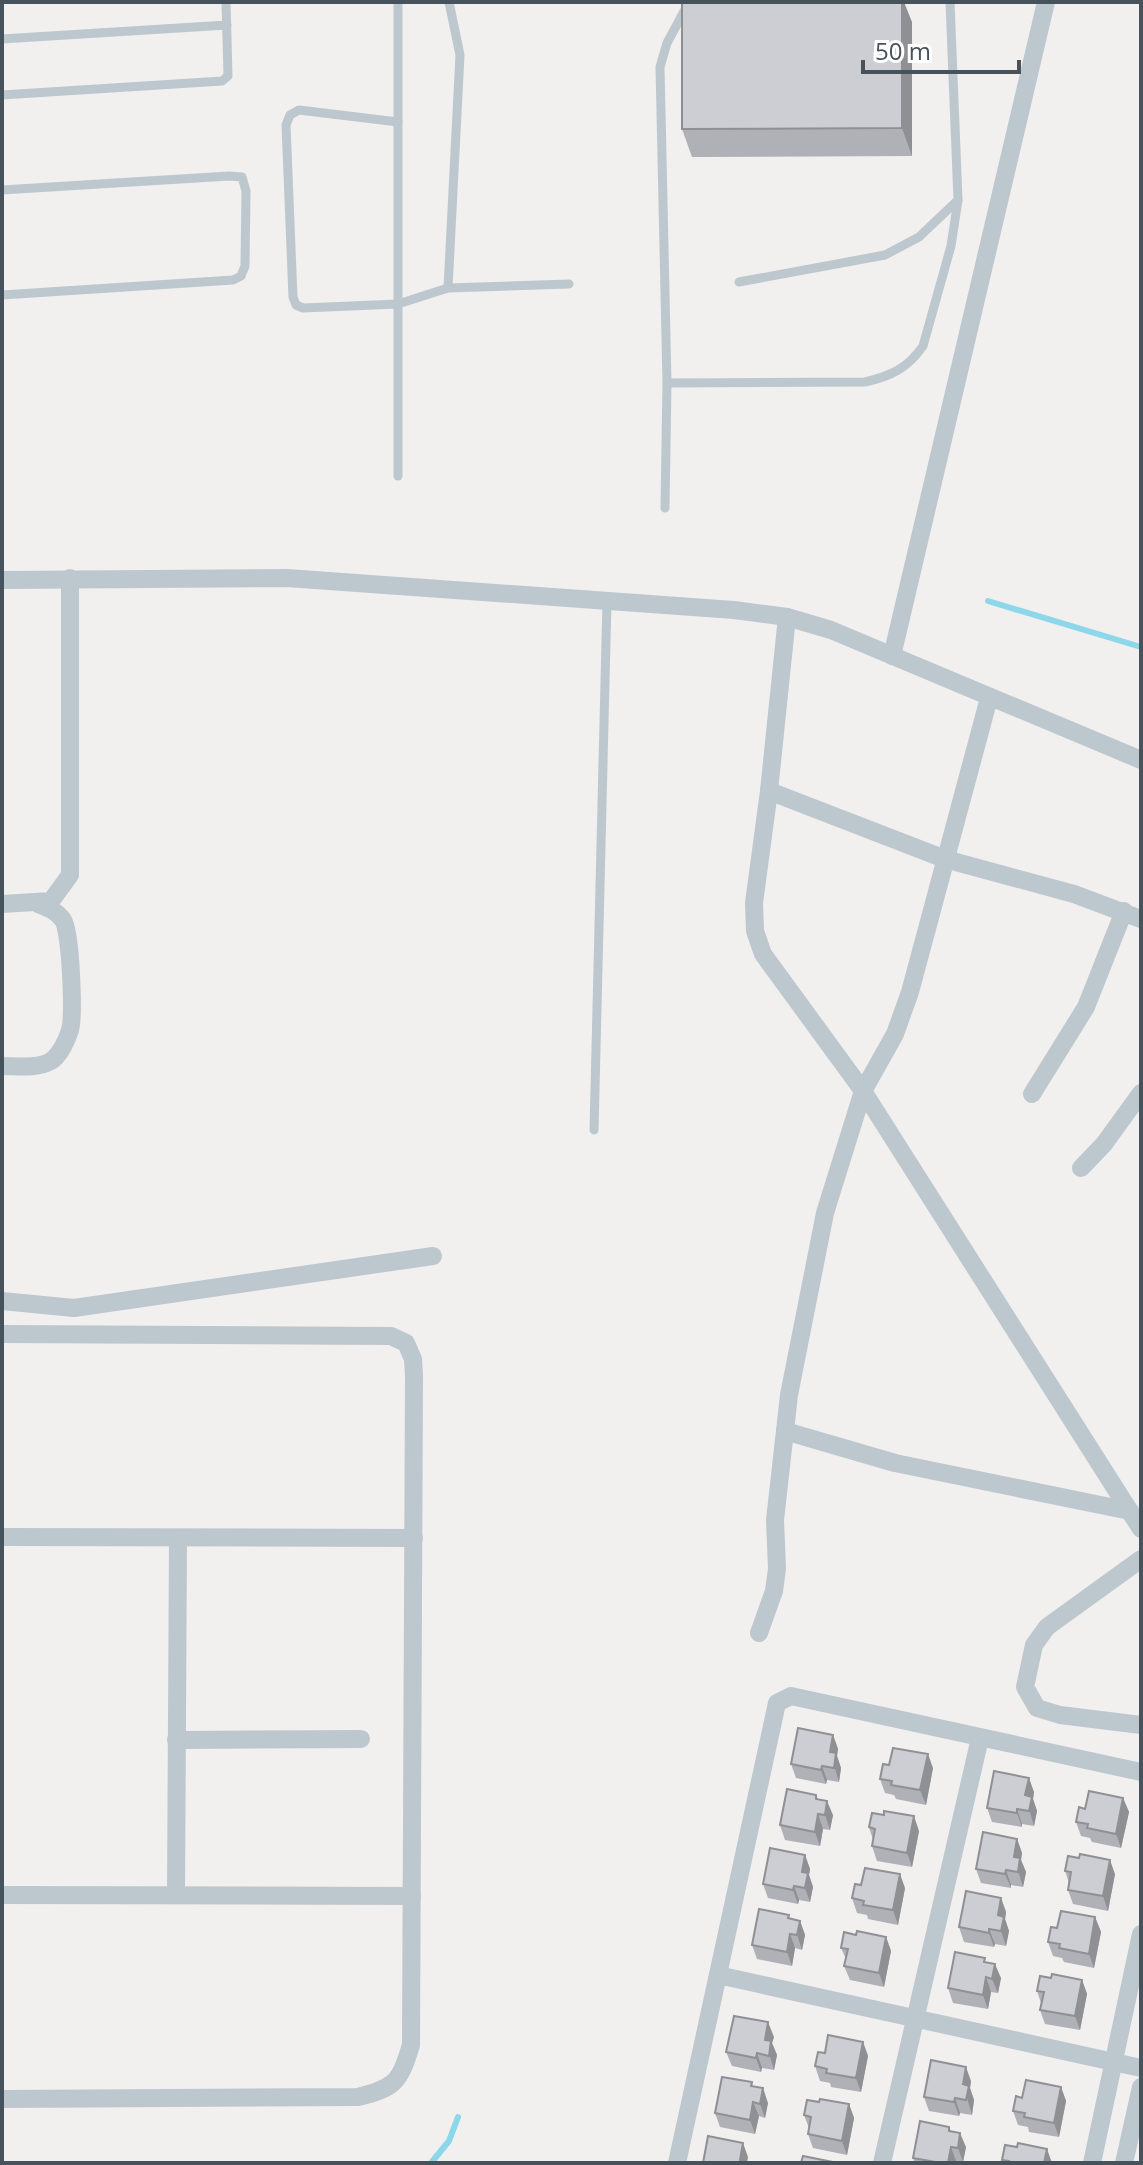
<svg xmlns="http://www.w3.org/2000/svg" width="1143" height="2165" viewBox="0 0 1143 2165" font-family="'Open Sans',sans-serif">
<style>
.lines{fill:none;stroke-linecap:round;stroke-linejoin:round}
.stream{stroke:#8cd8ea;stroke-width:6}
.service{stroke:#bdc7ce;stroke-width:9}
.minor{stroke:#bdc7ce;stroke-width:18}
.wall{fill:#afb1b6}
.shaded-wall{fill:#8f9094}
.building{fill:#ccced4;stroke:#8f9094;stroke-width:2}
</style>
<rect width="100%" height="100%" fill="#f2efef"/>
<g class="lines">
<g class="stream">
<polyline points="988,601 1141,647"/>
<polyline points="431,2163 449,2141 458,2117"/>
</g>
<g class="service">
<polyline points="2,39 227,25"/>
<polyline points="2,95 222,81 228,76 226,2"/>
<polyline points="398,122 299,110 290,115 286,125 293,297 296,305 303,308 398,304 448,288 569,284"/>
<polyline points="2,190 229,176 242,177 246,191 245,266 241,276 233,280 2,295"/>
<polyline points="739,282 885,255 919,237 958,200"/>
<polyline points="448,288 460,55 449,2"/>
<path d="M 667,383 L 865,382 C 891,376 908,368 923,346 L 951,246 L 958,200 L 950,2"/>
<polyline points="398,476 398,2"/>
<polyline points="665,508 667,383 660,67 667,43 689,2"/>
<polyline points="594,1130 607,601"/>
</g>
<g class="minor">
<polyline points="2,580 287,578 734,610 787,617 831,630 1141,760"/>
<polyline points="787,617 769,791 754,903 755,931 763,954 863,1091 1141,1529"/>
<polyline points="892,656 1046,2"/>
<polyline points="769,791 945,859 1074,894 1141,919"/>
<polyline points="2,904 51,901 70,875 70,578"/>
<path d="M 2,1066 C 17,1066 37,1069 51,1061 C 60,1055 67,1040 70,1030 C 74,1016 71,932 63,920 C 57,911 48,908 38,904"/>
<polyline points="1032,1094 1086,1007 1124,911"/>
<polyline points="1081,1168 1104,1144 1141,1093"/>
<polyline points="2,1301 74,1308 433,1256"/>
<path d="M 2,1334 L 391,1336 L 406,1343 L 413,1359 L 414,1376 L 411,2045 C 400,2081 396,2088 358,2097 L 2,2099"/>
<polyline points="785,1431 895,1463 1130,1511"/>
<polyline points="2,1537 414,1538"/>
<polyline points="1141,1559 1047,1627 1034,1645 1025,1687 1037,1708 1060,1715 1141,1725"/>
<polyline points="759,1633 774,1591 777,1569 775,1520 789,1395 825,1213 863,1091 895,1034 910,992 989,698"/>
<polyline points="176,1740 361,1739"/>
<polyline points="176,1894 178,1539"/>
<polyline points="2,1895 412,1896"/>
<polyline points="718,1975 1141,2068"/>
<polyline points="677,2163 777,1703 791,1696 1141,1772"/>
<polyline points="882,2163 980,1738"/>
<polyline points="1092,2163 1141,1934"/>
<polyline points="1124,2163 1141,2087"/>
</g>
</g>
<g class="wall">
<polygon points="912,22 912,156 692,157 682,129"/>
<polygon points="833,1735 838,1749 837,1756 841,1768 839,1782 827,1780 826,1784 796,1778 791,1764"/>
<polygon points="933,1768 926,1805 896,1799 894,1795 885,1793 880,1779"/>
<polygon points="1034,1792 1033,1799 1037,1811 1034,1826 1022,1824 1022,1827 992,1822 987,1808"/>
<polygon points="816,1795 818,1799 833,1815 830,1830 823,1829 820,1846 785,1840 780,1825"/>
<polygon points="1123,1798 1129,1812 1121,1848 1092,1842 1090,1838 1081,1836 1076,1822 1085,1809"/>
<polygon points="869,1827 919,1831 912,1867 877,1861 872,1846 873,1840"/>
<polygon points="1017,1839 1022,1853 1021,1860 1026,1872 1023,1887 1011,1885 1011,1888 981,1883 976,1869"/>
<polygon points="805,1855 810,1869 809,1875 813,1887 810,1902 799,1900 798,1904 768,1898 763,1884"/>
<polygon points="1065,1871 1115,1874 1108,1911 1073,1904 1068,1890 1069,1883"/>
<polygon points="861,1885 905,1888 898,1925 868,1919 867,1915 857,1913 852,1898"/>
<polygon points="1001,1898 1006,1912 1005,1919 1009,1931 1006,1946 995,1944 994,1947 964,1942 959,1927"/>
<polygon points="789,1915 790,1919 800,1921 805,1935 802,1950 795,1948 792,1966 757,1959 752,1945"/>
<polygon points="1095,1917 1101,1932 1094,1968 1064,1962 1062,1958 1053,1956 1048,1942 1057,1928"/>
<polygon points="856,1935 886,1937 891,1951 884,1987 850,1980 844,1966 846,1959 841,1948"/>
<polygon points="986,1962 1001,1978 998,1993 991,1992 988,2009 953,2003 948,1988"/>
<polygon points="1051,1978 1082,1980 1087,1994 1080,2030 1045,2024 1040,2010 1041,2003 1037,1991"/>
<polygon points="774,2037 772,2043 777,2055 774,2070 762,2068 761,2072 732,2066 726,2052"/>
<polygon points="863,2042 868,2056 861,2092 831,2087 830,2083 820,2081 815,2066 825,2053"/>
<polygon points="971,2081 970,2088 974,2100 972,2115 960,2113 959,2116 929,2111 924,2097"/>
<polygon points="752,2082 753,2087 768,2103 765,2118 759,2116 755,2134 720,2127 715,2113"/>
<polygon points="1061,2087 1066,2101 1059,2137 1029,2132 1028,2127 1018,2125 1013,2111 1022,2098"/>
<polygon points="819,2102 849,2104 854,2118 847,2155 813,2148 808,2134 809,2128 804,2115"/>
<polygon points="949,2127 951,2131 966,2147 963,2162 956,2161 956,2163 915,2163 913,2158"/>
</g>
<g class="shaded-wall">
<polygon points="902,2 904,2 912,22 912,156 902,128"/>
<polygon points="833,1735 838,1749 837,1756 841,1768 839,1782 830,1752"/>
<polygon points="928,1754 933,1768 926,1805 920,1790"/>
<polygon points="822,1766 827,1780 826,1784 821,1770"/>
<polygon points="1029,1778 1034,1792 1033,1799 1037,1811 1034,1826 1025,1795"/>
<polygon points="1123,1798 1129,1812 1121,1848 1116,1834"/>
<polygon points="827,1801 833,1815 830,1830 825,1815"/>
<polygon points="1017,1809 1022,1824 1022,1827 1017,1813"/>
<polygon points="818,1814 823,1829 820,1846 815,1832"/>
<polygon points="914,1816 919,1831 912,1867 907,1853"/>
<polygon points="1017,1839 1022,1853 1021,1860 1026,1872 1023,1887 1014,1857"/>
<polygon points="805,1855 810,1869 809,1875 813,1887 810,1902 805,1888 802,1872"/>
<polygon points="1110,1860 1115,1874 1108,1911 1103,1896"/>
<polygon points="1006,1870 1011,1885 1011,1888 1005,1874"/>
<polygon points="900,1874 905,1888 898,1925 893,1910"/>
<polygon points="794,1886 799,1900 798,1904 793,1890"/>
<polygon points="1001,1898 1006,1912 1005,1919 1009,1931 1006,1946 1001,1931 998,1915"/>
<polygon points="1095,1917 1101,1932 1094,1968 1089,1954"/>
<polygon points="800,1921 805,1935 802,1950 797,1935"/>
<polygon points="989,1929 995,1944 994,1947 989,1933"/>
<polygon points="790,1934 795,1948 792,1966 787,1952"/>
<polygon points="886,1937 891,1951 884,1987 879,1973"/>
<polygon points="995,1964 1001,1978 998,1993 992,1979"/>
<polygon points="986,1977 991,1992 988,2009 983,1995"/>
<polygon points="1082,1980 1087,1994 1080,2030 1075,2016"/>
<polygon points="768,2022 774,2037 772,2043 777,2055 774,2070 765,2040"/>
<polygon points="863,2042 868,2056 861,2092 856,2078"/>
<polygon points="757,2053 762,2068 761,2072 756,2058"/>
<polygon points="966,2067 971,2081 970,2088 974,2100 972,2115 963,2084"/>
<polygon points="1061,2087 1066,2101 1059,2137 1054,2123"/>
<polygon points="763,2088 768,2103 765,2118 760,2104"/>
<polygon points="955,2098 960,2113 959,2116 954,2102"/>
<polygon points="753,2102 759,2116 755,2134 750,2120"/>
<polygon points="849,2104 854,2118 847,2155 842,2141"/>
<polygon points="960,2133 966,2147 963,2162 958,2148"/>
<polygon points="743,2143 748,2157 747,2163 741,2163 740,2160"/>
<polygon points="951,2147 956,2161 956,2163 948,2163"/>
<polygon points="1047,2149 1052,2163 1044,2163"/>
</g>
<g class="building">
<polygon points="682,2 902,2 902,128 682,129"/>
<polygon points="798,1728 833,1735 830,1752 836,1753 834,1768 822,1766 821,1770 791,1764"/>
<polygon points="893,1748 928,1754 920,1790 891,1785 892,1781 880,1779 883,1764 889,1765"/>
<polygon points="994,1771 1029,1778 1025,1795 1032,1797 1029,1811 1017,1809 1017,1813 987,1808"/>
<polygon points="787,1789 816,1795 816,1799 827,1801 825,1815 818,1814 815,1832 780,1825"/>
<polygon points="1089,1791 1123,1798 1116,1834 1087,1828 1088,1824 1076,1822 1079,1807 1085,1809"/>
<polygon points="884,1811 914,1816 907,1853 872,1846 875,1829 869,1827 872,1813 884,1815"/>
<polygon points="983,1832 1017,1839 1014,1857 1020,1858 1018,1872 1006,1870 1005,1874 976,1869"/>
<polygon points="770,1848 805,1855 802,1872 808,1873 805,1888 794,1886 793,1890 763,1884"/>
<polygon points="1080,1854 1110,1860 1103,1896 1068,1890 1071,1872 1065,1871 1068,1856 1079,1858"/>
<polygon points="865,1868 900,1874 893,1910 863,1905 864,1901 852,1898 855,1884 861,1885"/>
<polygon points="966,1891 1001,1898 998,1915 1004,1917 1001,1931 989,1929 989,1933 959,1927"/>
<polygon points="759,1909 789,1915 788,1918 800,1921 797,1935 790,1934 787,1952 752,1945"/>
<polygon points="1061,1911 1095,1917 1089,1954 1059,1948 1060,1944 1048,1942 1051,1927 1057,1928"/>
<polygon points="857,1931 886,1937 879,1973 844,1966 848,1949 841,1948 844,1932 856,1935"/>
<polygon points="955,1952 985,1958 984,1962 995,1964 992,1979 986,1977 983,1995 948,1988"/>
<polygon points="1052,1974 1082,1980 1075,2016 1040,2010 1044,1992 1037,1991 1040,1976 1051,1978"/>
<polygon points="734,2016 768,2022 765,2040 771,2041 769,2056 757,2053 756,2058 726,2052"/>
<polygon points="828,2035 863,2042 856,2078 826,2073 827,2069 815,2066 818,2052 825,2053"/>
<polygon points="931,2060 966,2067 963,2084 969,2086 966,2100 955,2098 954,2102 924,2097"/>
<polygon points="722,2077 752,2082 751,2086 763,2088 760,2104 753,2102 750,2120 715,2113"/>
<polygon points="1026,2080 1061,2087 1054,2123 1024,2117 1025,2113 1013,2111 1016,2096 1022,2098"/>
<polygon points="820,2099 849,2104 842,2141 808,2134 811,2117 804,2115 807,2100 819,2102"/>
<polygon points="920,2121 949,2127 949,2131 960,2133 958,2148 951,2147 948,2163 941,2163 913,2158"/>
<polygon points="708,2136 743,2143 740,2160 746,2161 746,2163 703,2163"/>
<polygon points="1018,2143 1047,2149 1044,2163 1008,2163 1009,2161 1002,2160 1005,2145 1017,2147"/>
<polygon points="803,2156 838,2163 801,2163"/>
</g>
<rect width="1143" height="2165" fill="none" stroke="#47535c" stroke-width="8"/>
<path d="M863 60v12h156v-12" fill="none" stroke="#47535c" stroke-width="4"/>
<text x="875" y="60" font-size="24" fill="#47535c" stroke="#ffffff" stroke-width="6" paint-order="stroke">50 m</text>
</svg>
